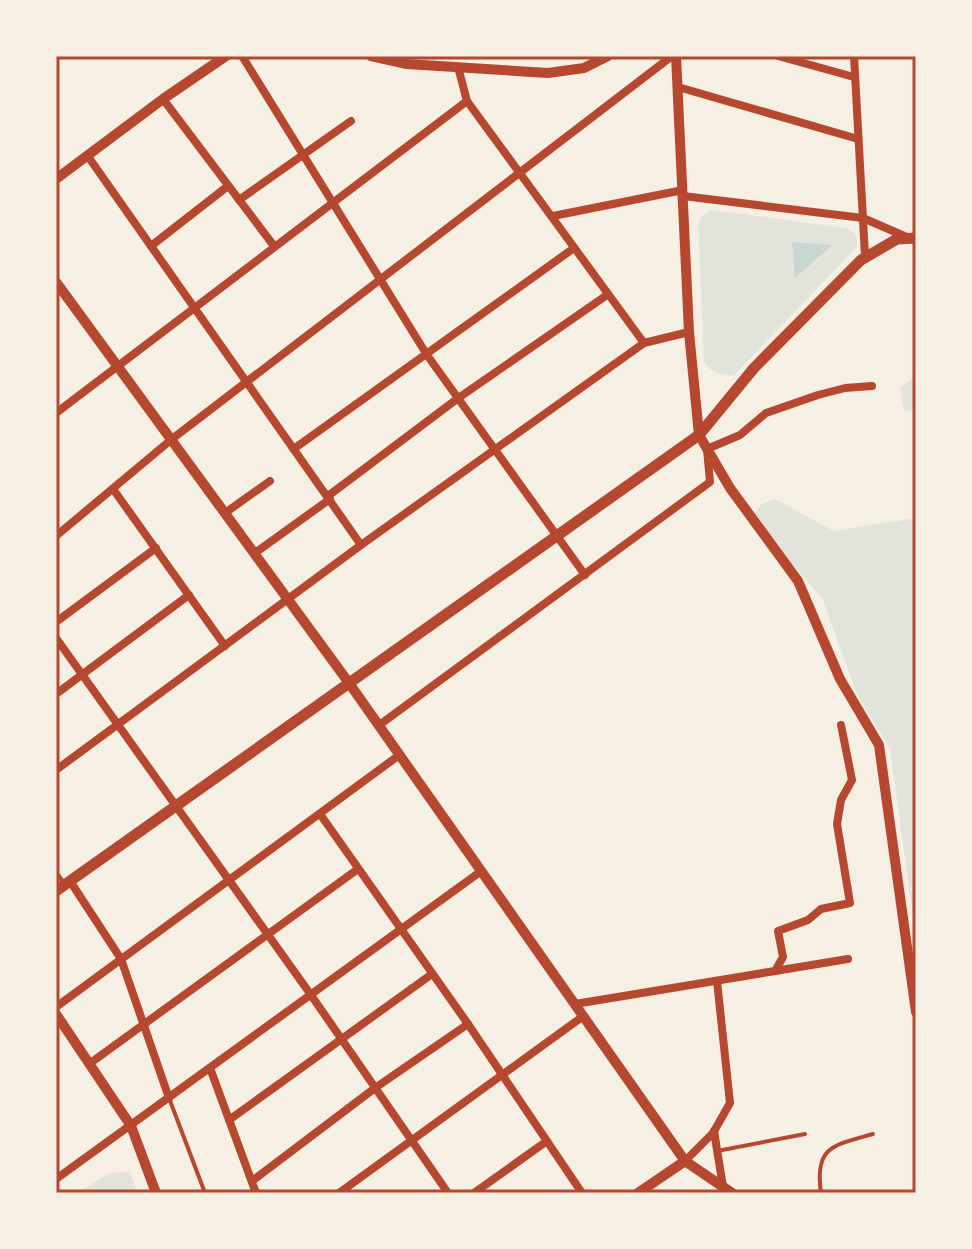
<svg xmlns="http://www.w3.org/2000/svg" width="972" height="1249" viewBox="0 0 972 1249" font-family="'Golos Text',sans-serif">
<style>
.green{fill:#e2e4dc}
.water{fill:#c9d6d2}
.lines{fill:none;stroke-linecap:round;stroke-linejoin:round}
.stream{stroke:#c9d6d2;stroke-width:4}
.service{stroke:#b5482f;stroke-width:4}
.minor{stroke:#b5482f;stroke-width:8}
.tertiary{stroke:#b5482f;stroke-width:10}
.secondary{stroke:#b5482f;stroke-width:11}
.neatline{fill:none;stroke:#b5482f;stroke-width:3}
</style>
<rect width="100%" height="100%" fill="#f6efe4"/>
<g class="green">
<path d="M 711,210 L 847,228 C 855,233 858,237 857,247 L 734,375 C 721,376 712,373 704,362 L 698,223 L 703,215 Z"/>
<polygon points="916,376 916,412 904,410 900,388"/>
<polygon points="775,499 834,531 916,518 916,939 890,749 857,694 822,598 786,557 748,524 761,504"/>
<polygon points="130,1172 138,1193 77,1193 110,1173"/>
</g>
<polygon class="water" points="792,242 832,245 795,278"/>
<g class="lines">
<polyline class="stream" points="496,56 554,56"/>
<g class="service">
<polyline points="56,872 64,883"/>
<polyline points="169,1098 205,1193"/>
<polyline points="717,1151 805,1134"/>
<polyline points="56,1192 57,1193"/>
<path d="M 821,1193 C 814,1146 834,1145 873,1134"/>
</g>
<g class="minor">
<polyline points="242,56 427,355 585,575"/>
<polyline points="778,56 854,77"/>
<polyline points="854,56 865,256 863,258"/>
<polyline points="678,87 858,139"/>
<polyline points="163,99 274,246"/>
<polyline points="467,101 644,343"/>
<polyline points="87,155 361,545"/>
<polyline points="683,196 863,218 909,238"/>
<polyline points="239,200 351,121"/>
<polyline points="553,216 683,190"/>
<polyline points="151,246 228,186"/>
<polyline points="56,413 467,101 458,67"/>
<polyline points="295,448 574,248"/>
<polyline points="113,489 225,646"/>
<polyline points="328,496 457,399 607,295"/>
<polyline points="225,513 270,481"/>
<polyline points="56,536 172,439 672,56"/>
<polyline points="255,553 330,499"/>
<polyline points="56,622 156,548"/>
<polyline points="56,638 311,995 448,1193"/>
<polyline points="56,694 189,595"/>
<polyline points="378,726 710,482 707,449 740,435 766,413 818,395 845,388 872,386"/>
<polyline points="56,770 361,545 644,343 689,332"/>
<polyline points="320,814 468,1024 582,1193"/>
<polyline points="70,881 121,959 169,1098"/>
<polyline points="775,971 783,957 778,931 808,920 821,909 850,903 837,824 841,800 852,780 841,725"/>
<polyline points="575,1004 848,959"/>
<polyline points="56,1007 398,756"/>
<polyline points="89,1064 358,869"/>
<polyline points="210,1068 256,1193"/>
<polyline points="229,1120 432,974"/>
<polyline points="714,1131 723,1187"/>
<polyline points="685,1161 713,1133 730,1103 717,981"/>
<polyline points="56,1179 480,872"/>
<polyline points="252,1181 375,1088 468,1024"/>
<polyline points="339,1193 582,1017"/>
<polyline points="474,1193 547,1141"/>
</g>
<g class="tertiary">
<polyline points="371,56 407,64 548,73 584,68 608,56"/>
<polyline points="676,56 689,332 699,435 730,488 798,581 840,679 879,745 916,1012"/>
<polyline points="56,179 163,99 226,56"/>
<polyline points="56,282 349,683 685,1161 732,1193"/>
<polyline points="56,1014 131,1126 156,1193"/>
<polyline points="638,1193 685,1161"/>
</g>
<polyline class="secondary" points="56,891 699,435 754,368 861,260 897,239 916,238"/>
</g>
<rect width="972" height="1249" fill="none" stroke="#f6efe4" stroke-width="116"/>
<rect x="58" y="58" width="856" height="1133" class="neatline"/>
</svg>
